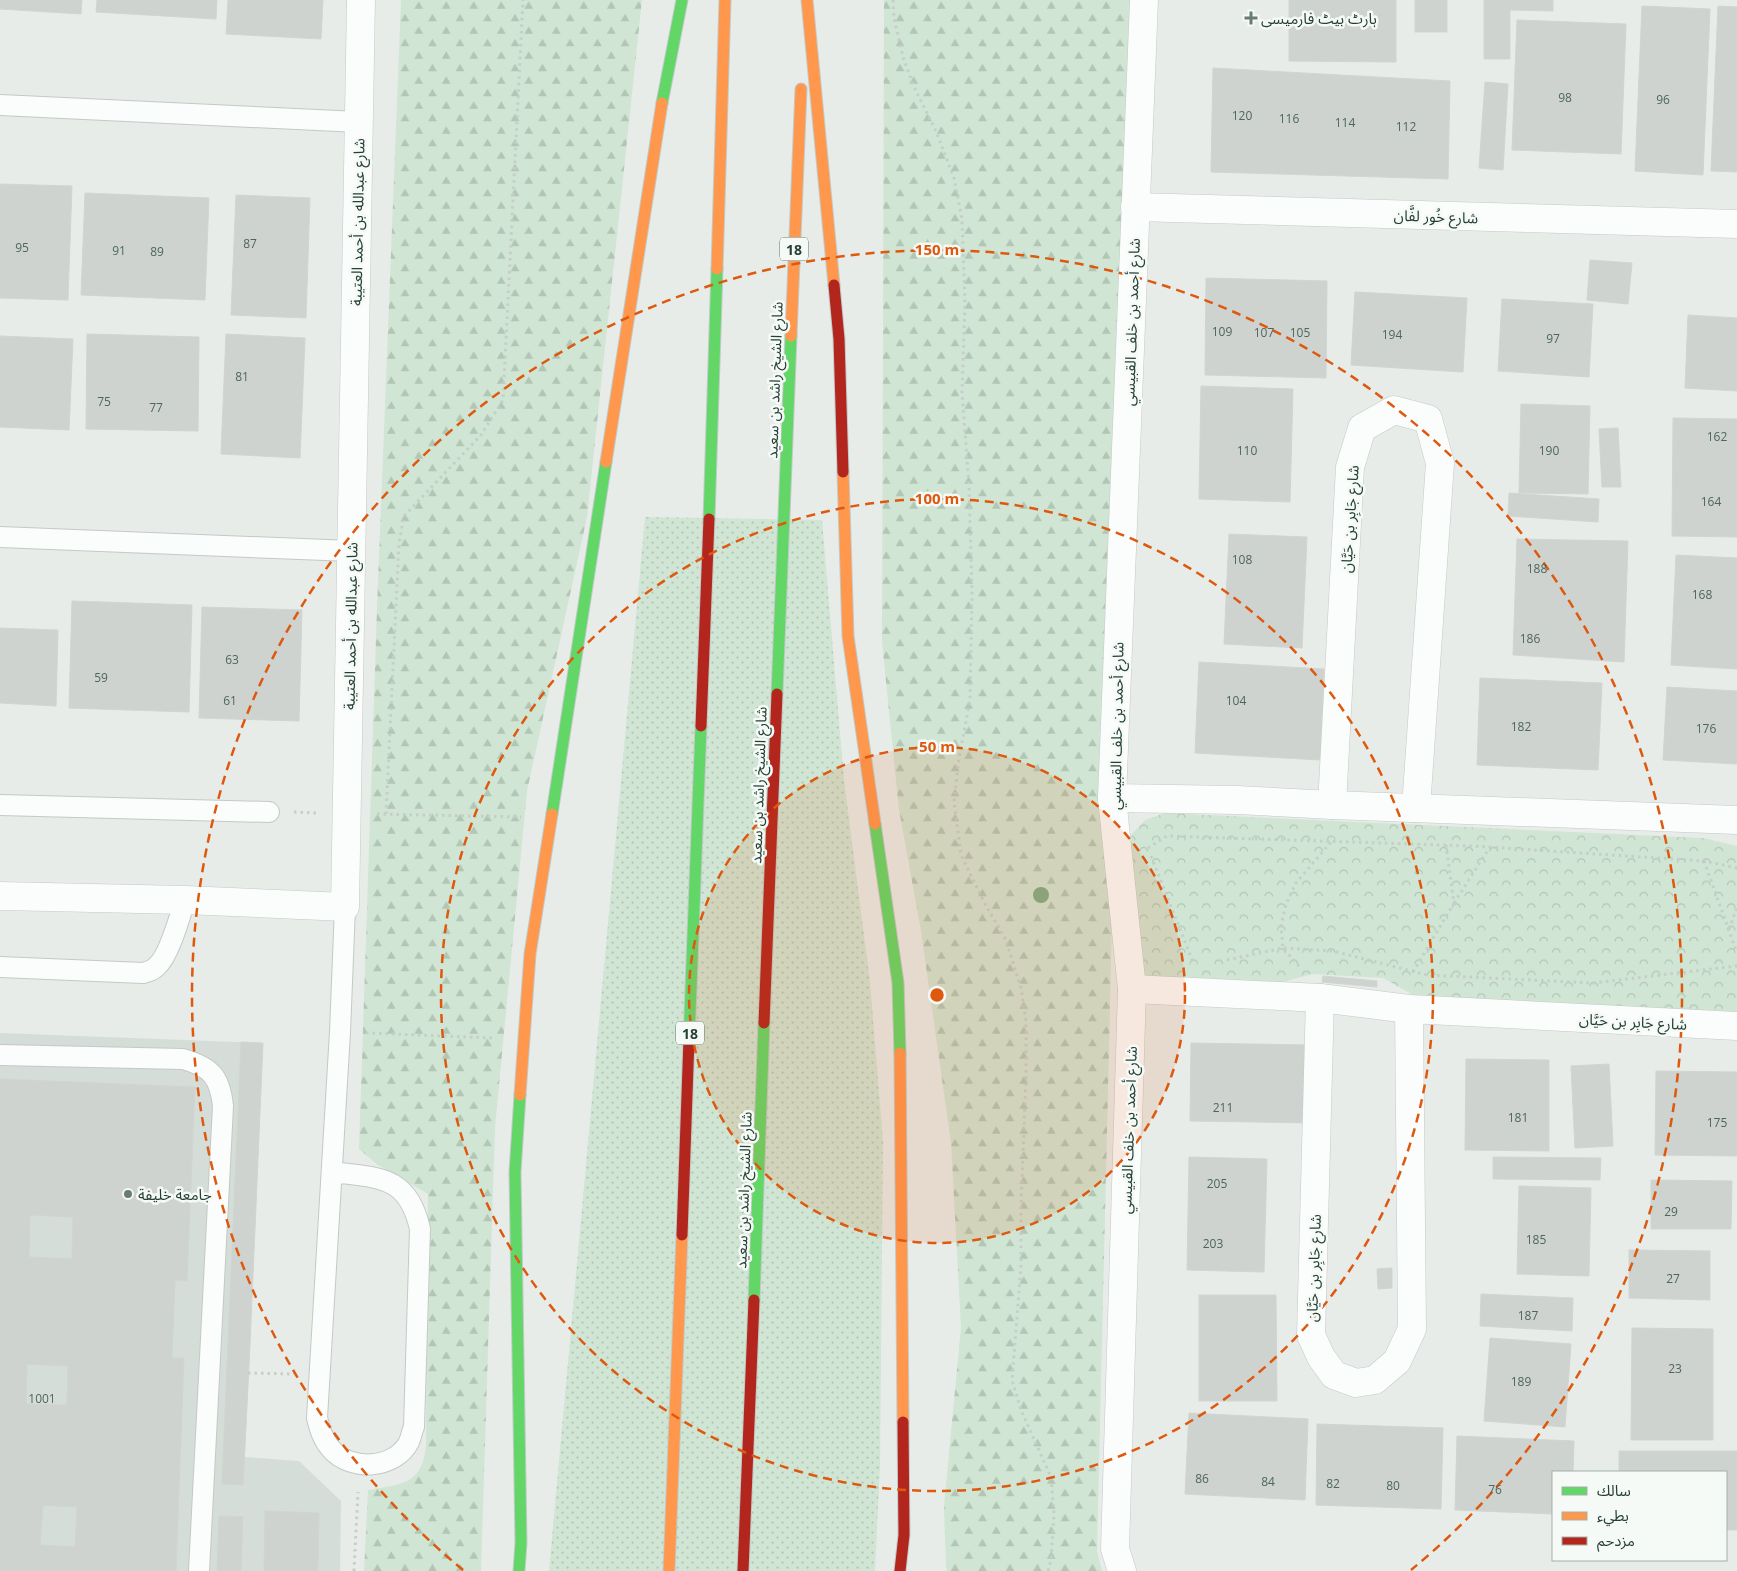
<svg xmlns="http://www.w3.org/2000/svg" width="1737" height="1571" viewBox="0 0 1737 1571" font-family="'Open Sans','Noto Sans Arabic',sans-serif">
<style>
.built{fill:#d5ddd8}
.grass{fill:url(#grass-dots)}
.forest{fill:url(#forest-firs)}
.park{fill:url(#park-crowns)}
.building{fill:#ced3d0;stroke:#d0d5d2;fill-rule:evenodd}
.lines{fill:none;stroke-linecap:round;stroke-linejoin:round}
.lane-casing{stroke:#c4c9c6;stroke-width:22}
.street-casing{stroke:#c4c9c6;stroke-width:29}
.fast-casing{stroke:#c2cac7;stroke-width:13}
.slow-casing{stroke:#c2cac7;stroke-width:13}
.jam-casing{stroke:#c2cac7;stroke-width:13}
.path{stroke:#c6cec9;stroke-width:3;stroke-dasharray:2.5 4;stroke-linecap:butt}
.lane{stroke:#fbfcfc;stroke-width:20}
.street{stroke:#fbfcfc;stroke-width:28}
.fast{stroke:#63d668;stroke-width:11}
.slow{stroke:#ff974d;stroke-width:11}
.jam{stroke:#b3261e;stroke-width:11}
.tree{fill:#81ac8a}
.ring{fill:none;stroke:#de580e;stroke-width:2.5;stroke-dasharray:9 6}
.poi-dot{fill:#687c73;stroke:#f6faf7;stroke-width:2}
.labels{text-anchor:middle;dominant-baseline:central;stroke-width:5;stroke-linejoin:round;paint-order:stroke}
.number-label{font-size:12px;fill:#4f665c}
.shield{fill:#f6faf7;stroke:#63786e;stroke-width:1}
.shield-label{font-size:14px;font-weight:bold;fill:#244034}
.poi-label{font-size:15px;fill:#244034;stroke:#f6faf7;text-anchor:start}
.street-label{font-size:15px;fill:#244034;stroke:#f6faf7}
.centre{fill:#de580e;stroke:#f6faf7;stroke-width:2.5}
.ring-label{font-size:15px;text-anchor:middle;font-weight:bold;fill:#de580e;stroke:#f6faf7;stroke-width:5;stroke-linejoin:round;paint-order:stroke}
</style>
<defs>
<pattern id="grass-dots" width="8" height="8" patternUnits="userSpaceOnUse" patternTransform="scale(1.25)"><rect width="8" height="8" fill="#d0e5d3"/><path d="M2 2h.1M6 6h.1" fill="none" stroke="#b2c6b6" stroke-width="1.8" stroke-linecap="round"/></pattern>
<pattern id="forest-firs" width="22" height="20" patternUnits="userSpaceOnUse" patternTransform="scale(1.25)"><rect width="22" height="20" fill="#d0e5d3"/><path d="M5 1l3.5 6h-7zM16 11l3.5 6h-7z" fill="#b2c6b6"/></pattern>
<pattern id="park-crowns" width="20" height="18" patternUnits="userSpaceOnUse" patternTransform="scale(1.25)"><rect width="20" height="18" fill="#d0e5d3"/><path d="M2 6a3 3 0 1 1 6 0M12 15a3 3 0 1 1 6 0" fill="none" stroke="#b2c6b6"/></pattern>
</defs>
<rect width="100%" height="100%" fill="#e7ece9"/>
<polygon class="built" points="0,1033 263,1043 245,1457 299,1461 341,1501 340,1571 0,1571"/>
<polygon class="grass" points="645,517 822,520 844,780 870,982 883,1142 880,1465 875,1571 549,1571"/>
<g class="forest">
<path d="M 401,0 L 642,0 L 587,517 L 527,791 L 495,1128 L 481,1571 L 364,1571 L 368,1490 C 400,1484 422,1486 426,1446 L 428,1194 L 378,1165 L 359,1149 L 377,608 Z"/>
<polygon points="884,0 1134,0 1097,1551 1102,1571 947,1571 946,1566 944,1506 961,1327 951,1143 921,931 899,810 882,642"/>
</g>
<polygon class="park" points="1165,813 1703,838 1737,846 1737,1013 1702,1013 1413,995 1383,978 1312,974 1258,989 1147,977 1134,967 1126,856 1132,834 1145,820"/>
<g class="building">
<polygon points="0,0 82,0 81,14 0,9"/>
<polygon points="97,0 217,0 216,19 96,12"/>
<polygon points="228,0 323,0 321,39 226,34"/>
<polygon points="1289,0 1396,0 1396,62 1289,61"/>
<rect x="1415" y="0" width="32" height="32"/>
<polygon points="1484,0 1553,0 1553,11 1510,10 1510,59 1484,59"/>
<polygon points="1642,6 1710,9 1703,175 1635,171"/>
<polygon points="1718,6 1737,7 1737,172 1711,171"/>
<polygon points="1517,20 1626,24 1621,154 1512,150"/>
<polygon points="1213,68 1450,81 1448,179 1211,172"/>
<polygon points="1485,82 1508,84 1503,170 1479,168"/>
<polygon points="0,184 72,186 68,300 0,298"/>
<polygon points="85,193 209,198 205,300 81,295"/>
<polygon points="236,195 310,198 306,318 231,315"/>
<polygon points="1590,260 1632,263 1628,304 1587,300"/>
<polygon points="1206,278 1327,281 1326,378 1205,375"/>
<polygon points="1355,292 1467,298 1463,372 1351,365"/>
<polygon points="1502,299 1593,304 1589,377 1498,371"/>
<polygon points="1688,315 1737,318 1737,391 1685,388"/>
<polygon points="87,334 199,337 198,431 86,429"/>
<polygon points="226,334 305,338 300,458 221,454"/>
<polygon points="0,336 73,339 69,430 0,427"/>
<polygon points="1201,386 1293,389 1290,502 1199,499"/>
<polygon points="1521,404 1590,406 1588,494 1519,493"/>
<polygon points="1673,418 1737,419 1737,537 1672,536"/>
<polygon points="1618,428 1621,487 1602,487 1599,429"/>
<polygon points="1509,493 1599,499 1598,522 1508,516"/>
<polygon points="1229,534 1307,537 1302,648 1224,644"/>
<polygon points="1517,539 1628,541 1624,662 1513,655"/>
<polygon points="1676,555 1737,558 1737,669 1671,665"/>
<polygon points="72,601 192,605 189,712 69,708"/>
<polygon points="202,607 302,610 299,721 199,718"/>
<polygon points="0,628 58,630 56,706 0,703"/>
<polygon points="1199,662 1324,669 1320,760 1195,753"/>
<polygon points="1480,678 1602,683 1598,770 1477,765"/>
<polygon points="1667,687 1737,691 1737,764 1663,760"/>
<polygon points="1323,976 1377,981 1377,987 1322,982"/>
<polygon points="241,1042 263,1043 250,1345 228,1344"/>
<polygon points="1191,1043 1312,1045 1311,1123 1190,1121"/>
<polygon points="1466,1059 1549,1060 1549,1151 1465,1150"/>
<polygon points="1609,1064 1613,1146 1575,1148 1571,1066"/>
<polygon points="1656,1071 1737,1072 1737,1156 1655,1155"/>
<path d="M 0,1079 L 195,1087 L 187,1281 L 175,1280 L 172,1358 L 184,1358 L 176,1571 L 0,1571 ZM 30,1215 L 73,1217 L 72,1259 L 29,1257 ZM 27,1364 L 68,1366 L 67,1405 L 26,1404 ZM 43,1505 L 77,1507 L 75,1547 L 40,1545 Z"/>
<polygon points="1189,1157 1267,1159 1264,1272 1187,1270"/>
<polygon points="1493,1157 1601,1158 1600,1180 1493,1179"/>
<polygon points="1651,1180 1732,1181 1731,1229 1651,1229"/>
<polygon points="1519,1186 1591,1188 1589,1276 1517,1274"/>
<polygon points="1629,1250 1710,1251 1710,1300 1629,1298"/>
<polygon points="1392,1268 1392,1288 1378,1289 1377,1269"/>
<polygon points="1481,1294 1573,1298 1572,1331 1480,1326"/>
<polygon points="1199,1295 1276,1295 1277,1401 1199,1401"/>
<polygon points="1632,1328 1713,1329 1713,1440 1631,1440"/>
<polygon points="1490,1338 1571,1344 1565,1427 1484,1421"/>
<polygon points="228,1344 250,1345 243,1485 222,1484"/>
<polygon points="1189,1413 1308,1419 1305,1500 1185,1494"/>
<polygon points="1317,1424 1443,1428 1441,1509 1316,1505"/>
<polygon points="1457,1436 1574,1441 1573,1472 1553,1472 1553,1514 1455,1510"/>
<polygon points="1619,1451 1737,1451 1737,1530 1726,1530 1726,1472 1619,1472"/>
<polygon points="265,1511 319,1513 318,1571 264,1571"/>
<polygon points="219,1516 243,1517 241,1571 217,1571"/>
</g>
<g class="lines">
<defs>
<g id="lane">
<polyline points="0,105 359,122"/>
<polyline points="0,537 351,551"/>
<polyline points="0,805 269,812"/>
<path d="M 0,967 L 143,973 C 149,971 153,971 157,966 C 169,956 180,916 185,900"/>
<path d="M 0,1055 L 183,1059 C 211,1067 220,1077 223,1106 L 199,1571"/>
<path d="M 332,1172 C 379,1178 408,1175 420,1229 L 414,1427 C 412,1431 411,1437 409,1442 C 395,1469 351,1472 331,1449 C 323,1440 320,1430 317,1418 L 340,1032 L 345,907"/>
</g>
<g id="street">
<polyline points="1135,207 1737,224"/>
<polyline points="1112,798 1237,800 1332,805 1737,820"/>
<polyline points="1332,805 1350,467 1362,428 1394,410 1428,419 1440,463 1416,808"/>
<polyline points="0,896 185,900 345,907 361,0"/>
<polyline points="1132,989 1320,998 1409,1009 1737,1026"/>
<polyline points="1320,998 1311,1335 1321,1357 1334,1375 1356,1383 1375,1380 1397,1361 1412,1329 1409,1009"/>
<polyline points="1122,1571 1115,1549 1132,989 1112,798 1144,0"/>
</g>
<g id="fast">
<polyline points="662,103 682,0"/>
<polyline points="709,519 717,269"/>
<polyline points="777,694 791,336"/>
<polyline points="552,814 606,462"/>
<polyline points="875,824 898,983 900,1053"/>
<polyline points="689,1039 701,726"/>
<polyline points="754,1300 764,1023"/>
<polyline points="519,1571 521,1543 515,1172 520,1095"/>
</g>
<g id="slow">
<polyline points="807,0 834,285"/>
<polyline points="717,269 725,0"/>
<polyline points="791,336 801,89"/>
<polyline points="606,462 662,103"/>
<polyline points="843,472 848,636 875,824"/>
<polyline points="900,1053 903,1422"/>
<polyline points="520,1095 530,954 552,814"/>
<polyline points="669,1571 682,1235"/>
</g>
<g id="jam">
<polyline points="834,285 839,339 843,472"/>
<polyline points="701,726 709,519"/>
<polyline points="764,1023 777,694"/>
<polyline points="682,1235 689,1039"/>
<polyline points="743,1571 754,1300"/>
<polyline points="900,1571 904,1535 903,1422"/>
</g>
</defs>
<use href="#lane" class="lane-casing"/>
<use href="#street" class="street-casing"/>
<use href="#fast" class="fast-casing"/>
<use href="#slow" class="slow-casing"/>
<use href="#jam" class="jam-casing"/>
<g class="path">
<polyline points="893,0 894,18 903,57 914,87 936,131 954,178 962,219 965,304 962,391 969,486 972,593 970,700 959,758 954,801 961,855 985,904 1006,940 1021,988 1026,1021 1026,1078 1021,1206 1021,1267 1012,1380 1021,1410 1051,1477 1054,1514 1051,1560 1048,1571"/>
<polyline points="294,812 316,813"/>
<polyline points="377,814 521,817"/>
<polyline points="386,814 399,543 404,516 481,435 503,400 523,0"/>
<polyline points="1148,848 1167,836 1473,846 1704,861 1737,868"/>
<polyline points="1151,856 1193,962"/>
<polyline points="1704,861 1737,953"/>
<polyline points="1454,903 1490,847"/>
<polyline points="1729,929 1737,907"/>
<polyline points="1227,960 1283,948 1333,951 1427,975 1593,983 1737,966"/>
<polyline points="1299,966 1283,948 1281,926 1286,904 1296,883 1331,842"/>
<polyline points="1413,972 1454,903 1446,845"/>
<polyline points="366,1033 494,1038"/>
<polyline points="248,1373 294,1374"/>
<polyline points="354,1571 358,1492"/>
</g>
<use href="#lane" class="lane"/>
<use href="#street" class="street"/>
<use href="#fast" class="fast"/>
<use href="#slow" class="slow"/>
<use href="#jam" class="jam"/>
</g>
<circle class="tree" cx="1041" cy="895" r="8"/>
<circle cx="937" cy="995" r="248" fill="#de580e" fill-opacity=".12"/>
<g class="ring">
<circle cx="937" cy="995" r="248"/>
<circle cx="937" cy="995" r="496"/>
<path d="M463 1570A745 745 0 1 1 1411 1570"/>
</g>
<g class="poi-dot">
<path d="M1248.5 10.5h5v5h5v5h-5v5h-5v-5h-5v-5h5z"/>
<circle cx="128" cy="1194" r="5"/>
</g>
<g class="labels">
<g class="number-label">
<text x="1565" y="97">98</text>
<text x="1663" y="99">96</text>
<text x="1242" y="115">120</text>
<text x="1289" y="118">116</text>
<text x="1345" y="122">114</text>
<text x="1406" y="126">112</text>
<text x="250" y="243">87</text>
<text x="22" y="247">95</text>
<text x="119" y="250">91</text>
<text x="157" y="251">89</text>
<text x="1222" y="331">109</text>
<text x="1264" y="332">107</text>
<text x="1300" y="332">105</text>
<text x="1392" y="334">194</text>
<text x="1553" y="338">97</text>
<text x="242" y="376">81</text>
<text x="104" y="401">75</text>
<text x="156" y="407">77</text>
<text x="1717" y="436">162</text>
<text x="1247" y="450">110</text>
<text x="1549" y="450">190</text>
<text x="1711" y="501">164</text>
<text x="1242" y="559">108</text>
<text x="1537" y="568">188</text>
<text x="1702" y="594">168</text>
<text x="1530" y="638">186</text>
<text x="232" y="659">63</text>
<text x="101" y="677">59</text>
<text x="230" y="700">61</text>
<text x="1236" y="700">104</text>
<text x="1521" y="726">182</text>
<text x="1706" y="728">176</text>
<text x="1223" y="1107">211</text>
<text x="1518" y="1117">181</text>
<text x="1717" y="1122">175</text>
<text x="1217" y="1183">205</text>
<text x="1671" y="1211">29</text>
<text x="1536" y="1239">185</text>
<text x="1213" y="1243">203</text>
<text x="1673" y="1278">27</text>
<text x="1528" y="1315">187</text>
<text x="1675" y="1368">23</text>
<text x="1521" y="1381">189</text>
<text x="42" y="1398">1001</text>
<text x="1202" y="1478">86</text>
<text x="1268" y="1481">84</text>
<text x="1333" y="1483">82</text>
<text x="1393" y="1485">80</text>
<text x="1495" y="1489">76</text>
</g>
<g class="shield">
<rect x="780" y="237.5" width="28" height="23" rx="4"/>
<rect x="676" y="1021.5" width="28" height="23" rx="4"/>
</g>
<g class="shield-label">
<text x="794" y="249">18</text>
<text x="690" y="1033">18</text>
</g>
<g class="poi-label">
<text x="1261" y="18">ہارٹ بیٹ فارمیسی</text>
<text x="138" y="1194">جامعة خليفة</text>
</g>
<g class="street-label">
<text transform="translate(1436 216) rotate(2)">شارع خُور لفَّان</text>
<text transform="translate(357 222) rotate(-89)">شارع عبدالله بن أحمد العتيبة</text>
<text transform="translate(1131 322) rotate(-88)">شارع أحمد بن خلف القبيسي</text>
<text transform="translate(774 380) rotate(-88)">شارع الشيخ راشد بن سعيد</text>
<text transform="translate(1349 519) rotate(-86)">شارع جَابِر بن حَيَّان</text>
<text transform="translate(350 626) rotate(-89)">شارع عبدالله بن أحمد العتيبة</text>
<text transform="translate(1116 726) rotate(-89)">شارع أحمد بن خلف القبيسي</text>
<text transform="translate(758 785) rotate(-88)">شارع الشيخ راشد بن سعيد</text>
<text transform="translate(1633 1021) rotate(3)">شارع جَابِر بن حَيَّان</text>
<text transform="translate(1128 1130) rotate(-88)">شارع أحمد بن خلف القبيسي</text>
<text transform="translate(743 1190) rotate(-88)">شارع الشيخ راشد بن سعيد</text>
<text transform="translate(1313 1268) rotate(-88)">شارع جَابِر بن حَيَّان</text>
</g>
</g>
<circle cx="937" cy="995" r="8" class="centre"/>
<g class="ring-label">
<text x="937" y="255">150 m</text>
<text x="937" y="504">100 m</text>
<text x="937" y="752">50 m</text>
</g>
<rect x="1552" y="1471" width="175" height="90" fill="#f6faf7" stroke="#a2b0a9"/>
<rect x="1562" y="1487" width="25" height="8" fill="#63d668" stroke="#a2b0a9"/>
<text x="1597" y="1496" font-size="15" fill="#244034">سالك</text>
<rect x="1562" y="1512" width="25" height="8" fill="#ff974d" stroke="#a2b0a9"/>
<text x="1597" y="1521" font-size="15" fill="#244034">بطيء</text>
<rect x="1562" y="1537" width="25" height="8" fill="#b3261e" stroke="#a2b0a9"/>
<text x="1597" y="1546" font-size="15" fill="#244034">مزدحم</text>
</svg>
